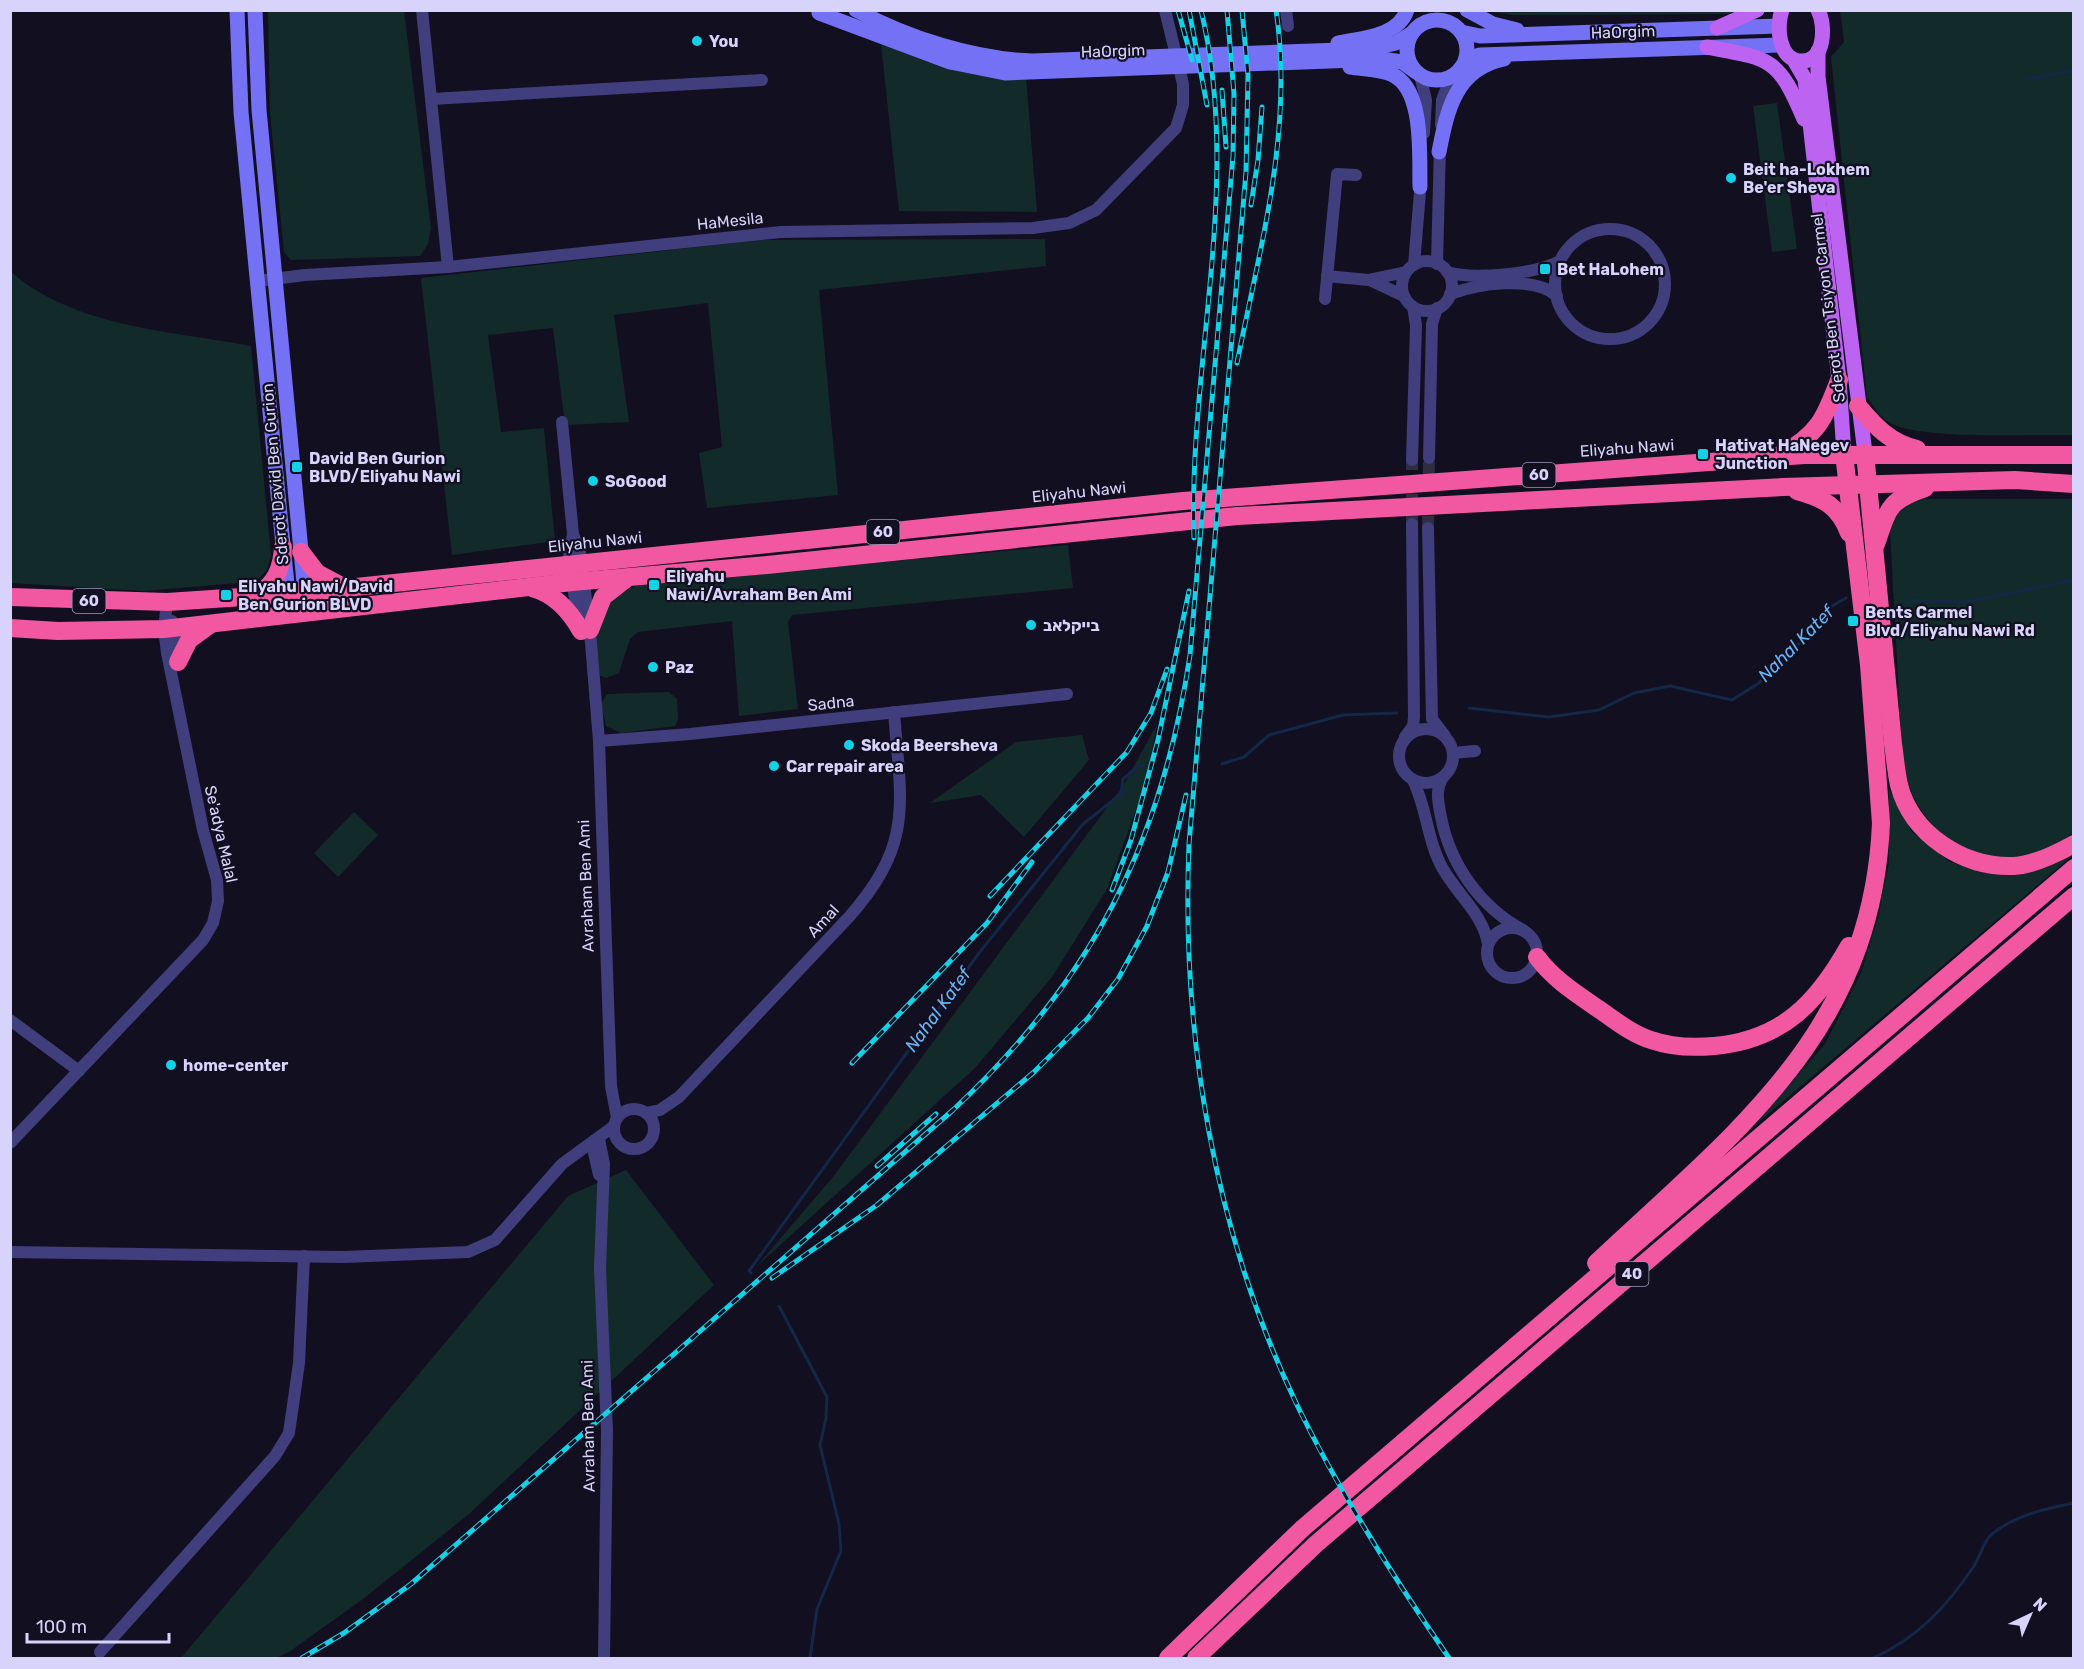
<svg xmlns="http://www.w3.org/2000/svg" width="2084" height="1669" viewBox="0 0 2084 1669" font-family="Rubik,'Noto Sans Hebrew',sans-serif">
<style>
.grass{fill:#132a2a}
.lines{fill:none;stroke-linecap:round;stroke-linejoin:round}
.stream{stroke:#132747;stroke-width:3}
.street-tunnel{stroke:#302c42;stroke-width:12;stroke-dasharray:12 6;stroke-linecap:butt}
.street{stroke:#403e7c;stroke-width:12}
.secondary{stroke:#7571f4;stroke-width:15}
.primary{stroke:#bd63f2;stroke-width:15}
.highway{stroke:#f158a1;stroke-width:18}
.rail-casing{stroke:#13d2e7;stroke-width:5}
.rail{stroke:#120f21;stroke-width:3;stroke-dasharray:9;stroke-linecap:butt}
.poi-dot{fill:#13d2e7;stroke:#120f21;stroke-width:2}
.labels{text-anchor:middle;dominant-baseline:central;stroke-width:4.5;stroke-linejoin:round;paint-order:stroke}
.shield{fill:#120f21;stroke:#9c98ba;stroke-width:1.5}
.shield-label{font-size:15px;font-weight:bold;fill:#d7d3fb}
.street-label{font-size:16px;fill:#d7d3fb;stroke:#120f21}
.poi-label{font-size:16px;font-weight:bold;fill:#d7d3fb;stroke:#120f21;text-anchor:start}
.water-label{font-size:18px;font-style:italic;fill:#69b3f3;stroke:#120f21}
</style>
<rect width="100%" height="100%" fill="#120f21"/>
<g class="grass">
<polygon points="268,11 404,11 431,228 428,244 420,256 291,260 284,252 270,113"/>
<polygon points="1489,11 1735,11 1729,14 1512,15"/>
<path d="M 1840,11 L 2073,11 L 2073,435 C 2032,434 1925,440 1892,424 C 1880,418 1875,408 1867,397 L 1831,57 L 1844,42 Z"/>
<polygon points="881,44 1026,77 1037,212 899,211"/>
<polygon points="1777,103 1797,249 1772,252 1753,106"/>
<polygon points="1045,239 1046,266 819,290 838,495 707,508 699,453 722,447 708,303 614,315 629,422 565,425 553,328 488,335 501,432 544,428 555,541 452,555 421,278 760,240"/>
<path d="M 10,271 C 73,327 171,331 251,346 L 271,555 L 267,570 L 258,579 L 238,583 L 144,591 L 11,583 Z"/>
<path d="M 1922,499 L 2073,499 L 2074,832 C 2003,886 1926,851 1903,769 L 1890,531 L 1901,508 Z"/>
<path d="M 1068,545 L 1073,588 L 792,615 L 788,622 L 798,709 L 739,716 L 732,621 L 638,632 L 630,639 L 619,673 L 606,678 L 596,674 C 595,623 589,612 637,585 Z"/>
<polygon points="669,692 677,699 678,719 675,726 621,733 606,726 601,704 607,694"/>
<polygon points="1157,724 1146,782 1107,889 1052,977 975,1068 756,1267 833,1177 1123,786"/>
<polygon points="1082,735 1089,760 1024,837 981,795 930,803 1016,742"/>
<polygon points="1889,789 1912,832 1950,862 1985,873 2020,874 2073,850 2073,855 1753,1127 1825,1044 1861,973 1878,918 1889,863"/>
<polygon points="354,812 378,835 338,877 314,853"/>
<polygon points="626,1170 714,1285 469,1514 363,1599 289,1652 276,1658 181,1658 568,1196"/>
</g>
<g class="lines">
<g class="stream">
<polyline points="2027,79 2074,71"/>
<polyline points="1906,600 1965,602 2074,580"/>
<polyline points="1469,708 1549,717 1599,710 1634,693 1670,686 1732,700 1759,683 1818,625 1827,609 1846,598"/>
<polyline points="1222,764 1244,757 1269,735 1343,715 1397,713"/>
<polyline points="751,1273 749,1271 979,953 1083,824 1121,794 1123,779 1138,766 1144,766"/>
<polyline points="779,1306 827,1397 826,1418 820,1445 839,1524 841,1551 817,1609 810,1658"/>
<path d="M 1873,1658 C 1918,1638 1947,1606 1974,1566 C 1980,1557 1984,1540 1992,1534 C 2015,1515 2045,1509 2074,1503"/>
</g>
<g class="street-tunnel">
<polyline points="1412,524 1412,460"/>
<polyline points="1428,528 1429,458"/>
</g>
<g class="street">
<polyline points="422,10 448,267"/>
<polyline points="1286,10 1288,26"/>
<polyline points="1420,75 1426,100 1424,133"/>
<polyline points="431,99 762,80"/>
<polyline points="1441,125 1442,100 1451,77"/>
<circle cx="1610" cy="284" r="55"/>
<circle cx="1427" cy="286" r="25"/>
<polyline points="1437,264 1440,145"/>
<polyline points="1414,265 1421,180"/>
<path d="M 1447,272 C 1473,280 1536,274 1560,261"/>
<polyline points="1327,276 1368,280 1406,272"/>
<polyline points="257,281 305,275 448,267 781,232 1033,228 1069,223 1096,210 1176,128 1183,105 1183,84 1165,10"/>
<polyline points="1372,281 1404,296"/>
<path d="M 1450,294 C 1477,284 1534,275 1557,296"/>
<polyline points="1325,299 1337,174 1356,175"/>
<polyline points="562,422 573,534 581,556 591,643 599,741 611,1086 617,1118"/>
<polyline points="1429,458 1432,324 1437,308"/>
<polyline points="1412,460 1416,325 1413,307"/>
<polyline points="1428,528 1432,719 1445,736"/>
<polyline points="573,534 569,557 578,621"/>
<polyline points="172,621 178,660"/>
<circle cx="1426" cy="756" r="27"/>
<polyline points="1405,737 1413,726 1414,717 1412,524"/>
<polyline points="599,741 690,734 1067,694"/>
<polyline points="1453,753 1475,751"/>
<path d="M 1443,777 C 1435,790 1438,801 1441,817 C 1450,864 1480,907 1523,930"/>
<path d="M 1413,780 C 1427,808 1427,841 1443,869 C 1457,894 1483,914 1488,944"/>
<circle cx="1512" cy="953" r="25"/>
<polyline points="10,1020 79,1071"/>
<circle cx="634" cy="1129" r="20"/>
<path d="M 646,1113 L 660,1110 L 679,1097 L 849,917 C 914,843 901,804 894,712"/>
<polyline points="599,1139 604,1164 600,1268 607,1430 604,1658"/>
<polyline points="10,1143 203,940 213,923 218,901 217,880 203,830 167,653 164,629 167,602"/>
<polyline points="592,1144 599,1175"/>
<polyline points="10,1252 344,1257 468,1252 495,1240 562,1164 614,1126"/>
<polyline points="100,1652 275,1456 289,1433 299,1363 304,1256"/>
</g>
<g class="secondary">
<polyline points="237,10 241,112 280,515 288,594 298,614"/>
<polyline points="255,10 259,110 305,593 302,602"/>
<path d="M 856,10 C 908,38 973,59 1032,61 L 1369,49 L 1396,43 L 1412,33"/>
<polyline points="1467,10 1493,24 1517,30"/>
<polyline points="819,13 950,62 1005,73 1382,59 1402,62 1416,72"/>
<circle cx="1437" cy="50" r="30"/>
<polyline points="1461,32 1480,36 1779,26"/>
<path d="M 1338,43 C 1361,38 1398,37 1407,10"/>
<polyline points="1466,59 1480,55 1782,45"/>
<path d="M 1350,67 C 1363,69 1379,69 1391,74 C 1425,88 1419,156 1420,187"/>
<path d="M 1439,152 C 1447,111 1455,69 1504,59"/>
</g>
<g class="primary">
<path d="M 1782,10 C 1776,26 1778,61 1802,61 C 1825,62 1826,25 1818,10"/>
<polyline points="1717,28 1757,10"/>
<path d="M 1707,47 C 1772,59 1778,58 1804,119"/>
<polyline points="1818,51 1818,77 1865,453"/>
<polyline points="1794,60 1805,79 1839,380 1844,454"/>
</g>
<g class="highway">
<path d="M 1858,406 C 1875,426 1890,443 1917,449"/>
<path d="M 1865,453 L 1893,744 C 1895,757 1896,772 1899,785 C 1912,835 1964,868 2014,866 C 2034,865 2056,854 2074,844"/>
<path d="M 1780,455 C 1818,435 1825,418 1839,380"/>
<path d="M 1797,491 C 1823,498 1839,506 1849,533"/>
<path d="M 1876,544 C 1889,507 1888,501 1925,488"/>
<polyline points="301,552 317,573 345,588"/>
<path d="M 532,588 C 555,594 570,611 581,631"/>
<path d="M 253,596 C 274,588 282,569 283,547"/>
<polyline points="10,597 167,602 288,594 1183,501 1804,455 2074,455"/>
<polyline points="10,628 58,631 164,629 572,582 767,565 1237,516 1783,487 2015,480 2074,484"/>
<polyline points="590,630 603,597 626,579"/>
<polyline points="178,662 189,640 211,624"/>
<path d="M 1537,957 C 1554,980 1577,994 1600,1010 C 1616,1021 1632,1034 1651,1040 C 1671,1047 1692,1048 1714,1046 C 1782,1040 1817,1003 1849,946"/>
<path d="M 1596,1263 C 1736,1131 1872,1033 1881,823 L 1869,665 L 1844,454"/>
<polyline points="1168,1658 1303,1528 2074,868"/>
<polyline points="1196,1658 1316,1544 2074,896"/>
</g>
<defs>
<g id="rail">
<polyline points="1178,10 1192,60"/>
<polyline points="1189,10 1207,105"/>
<path d="M 1242,10 L 1248,75 L 1246,172 L 1189,844 C 1181,1035 1214,1233 1298,1407 C 1341,1495 1394,1578 1449,1658"/>
<polyline points="1222,90 1226,147"/>
<polyline points="1251,205 1258,160 1262,107"/>
<path d="M 1237,363 C 1260,247 1294,129 1276,10"/>
<path d="M 1194,538 C 1188,363 1243,184 1201,10"/>
<polyline points="1112,890 1131,840 1158,740 1189,591"/>
<polyline points="990,896 1127,752 1151,713 1167,669"/>
<polyline points="852,1063 987,923 1032,862"/>
<polyline points="877,1166 936,1114"/>
<polyline points="772,1278 877,1205 1034,1072 1088,1018 1118,979 1147,926 1168,872 1186,795"/>
<path d="M 302,1658 L 344,1633 L 411,1584 L 953,1110 C 1092,980 1162,843 1190,655 L 1233,156 L 1234,94 L 1227,10"/>
</g>
</defs>
<use href="#rail" class="rail-casing"/>
<use href="#rail" class="rail"/>
</g>
<g class="poi-dot">
<circle cx="697" cy="41" r="6"/>
<circle cx="1731" cy="178" r="6"/>
<rect x="1539" y="263" width="12" height="12" rx="3"/>
<rect x="1697" y="448" width="12" height="12" rx="3"/>
<rect x="291" y="461" width="12" height="12" rx="3"/>
<circle cx="593" cy="481" r="6"/>
<rect x="648" y="579" width="12" height="12" rx="3"/>
<rect x="220" y="589" width="12" height="12" rx="3"/>
<rect x="1847" y="615" width="12" height="12" rx="3"/>
<circle cx="1031" cy="625" r="6"/>
<circle cx="653" cy="667" r="6"/>
<circle cx="849" cy="745" r="6"/>
<circle cx="774" cy="766" r="6"/>
<circle cx="171" cy="1065" r="6"/>
</g>
<g class="labels">
<g class="shield">
<rect x="1522.5" y="463" width="33" height="24" rx="4.5"/>
<rect x="866.5" y="520" width="33" height="24" rx="4.5"/>
<rect x="72.5" y="589" width="33" height="24" rx="4.5"/>
<rect x="1615.5" y="1262" width="33" height="24" rx="4.5"/>
</g>
<g class="shield-label">
<text x="1539" y="475">60</text>
<text x="883" y="532">60</text>
<text x="89" y="601">60</text>
<text x="1632" y="1274">40</text>
</g>
<g class="street-label">
<text transform="translate(1623 32) rotate(-2)">HaOrgim</text>
<text transform="translate(1113 51) rotate(-2)">HaOrgim</text>
<text transform="translate(730 221) rotate(-6)">HaMesila</text>
<text transform="translate(1828 308) rotate(-97)">Sderot Ben Tsiyon Carmel</text>
<text transform="translate(1627 448) rotate(-4)">Eliyahu Nawi</text>
<text transform="translate(275 474) rotate(-95)">Sderot David Ben Gurion</text>
<text transform="translate(1079 492) rotate(-6)">Eliyahu Nawi</text>
<text transform="translate(595 542) rotate(-6)">Eliyahu Nawi</text>
<text transform="translate(831 703) rotate(-6)">Sadna</text>
<text transform="translate(221 834) rotate(77)">Se'adya Malal</text>
<text transform="translate(586 886) rotate(-92)">Avraham Ben Ami</text>
<text transform="translate(823 921) rotate(-47)">Amal</text>
<text transform="translate(588 1426) rotate(-91)">Avraham Ben Ami</text>
</g>
<g class="poi-label">
<text x="709" y="41">You</text>
<text x="1743" y="169">Beit ha-Lokhem<tspan x="1743" dy="18">Be'er Sheva</tspan></text>
<text x="1557" y="269">Bet HaLohem</text>
<text x="1715" y="445">Hativat HaNegev<tspan x="1715" dy="18">Junction</tspan></text>
<text x="309" y="458">David Ben Gurion<tspan x="309" dy="18">BLVD/Eliyahu Nawi</tspan></text>
<text x="605" y="481">SoGood</text>
<text x="666" y="576">Eliyahu<tspan x="666" dy="18">Nawi/Avraham Ben Ami</tspan></text>
<text x="238" y="586">Eliyahu Nawi/David<tspan x="238" dy="18">Ben Gurion BLVD</tspan></text>
<text x="1865" y="612">Bents Carmel<tspan x="1865" dy="18">Blvd/Eliyahu Nawi Rd</tspan></text>
<text x="1043" y="625">בייקלאב</text>
<text x="665" y="667">Paz</text>
<text x="861" y="745">Skoda Beersheva</text>
<text x="786" y="766">Car repair area</text>
<text x="183" y="1065">home-center</text>
</g>
<g class="water-label">
<text transform="translate(1796 644) rotate(-45)">Nahal Katef</text>
<text transform="translate(938 1010) rotate(-54)">Nahal Katef</text>
</g>
</g>
<rect width="2084" height="1669" fill="none" stroke="#d7d3fb" stroke-width="24"/>
<g transform="translate(2030 1615) rotate(44)" stroke="#120f21" stroke-width="4.5" paint-order="stroke">
<path d="M0-4.5L10 22L0 15L-10 22Z" fill="#d7d3fb"/>
<text y="-9" font-size="16" font-weight="bold" text-anchor="middle" fill="#d7d3fb">N</text>
</g>
<path d="M27 1633v9h142v-9" fill="none" stroke="#d7d3fb" stroke-width="3"/>
<text x="36" y="1633" font-size="18" fill="#d7d3fb" stroke="#120f21" stroke-width="4.5" paint-order="stroke">100 m</text>
</svg>
